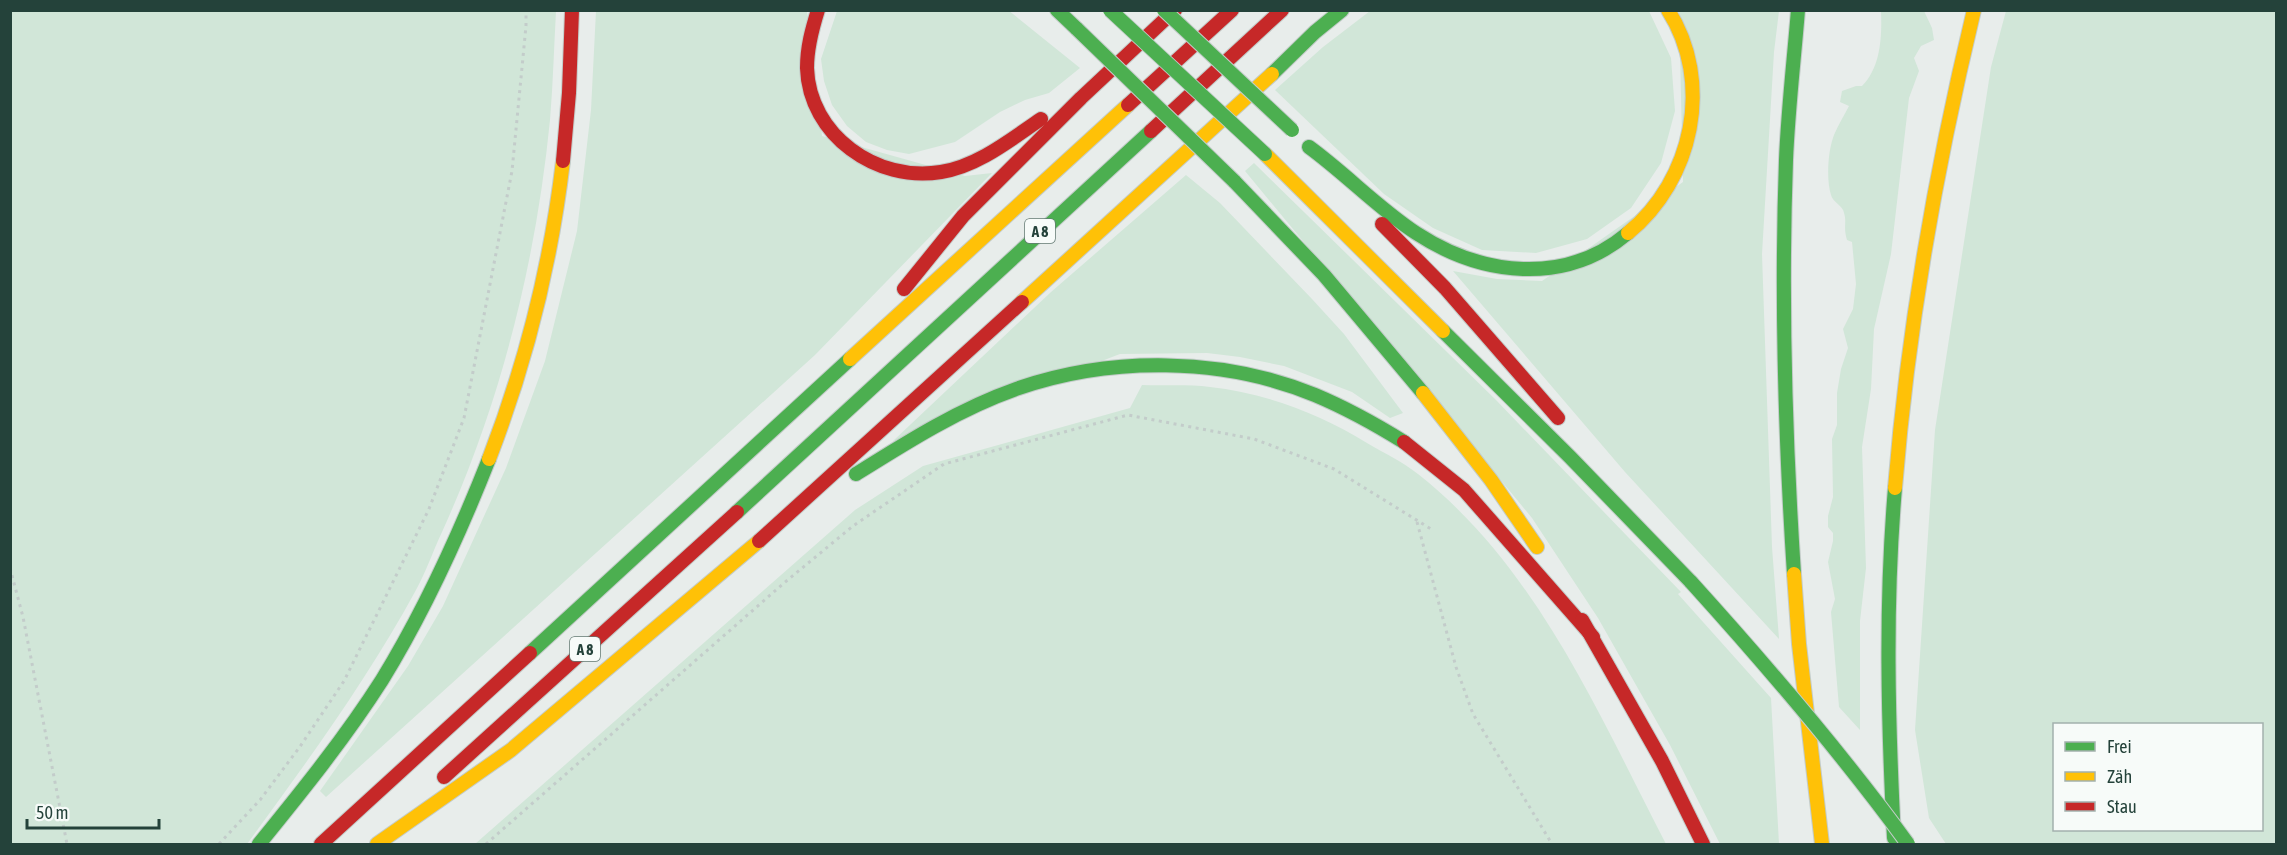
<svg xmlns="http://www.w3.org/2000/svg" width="2287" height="855" viewBox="0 0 2287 855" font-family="'Asap Condensed',sans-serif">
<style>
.green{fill:#d1e6d8;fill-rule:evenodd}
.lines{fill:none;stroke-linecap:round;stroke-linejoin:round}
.fast-casing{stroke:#c3ccc9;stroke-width:16}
.slow-casing{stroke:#c3ccc9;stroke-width:16}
.jam-casing{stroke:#c3ccc9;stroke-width:16}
.path{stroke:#c3ccca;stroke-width:3;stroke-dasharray:3 4.5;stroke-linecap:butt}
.fast{stroke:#4caf50;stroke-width:14}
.slow{stroke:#ffc107;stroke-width:14}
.jam{stroke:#c62828;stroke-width:14}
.fast-bridge-casing{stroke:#c3ccc9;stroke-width:16;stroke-linecap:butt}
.fast-bridge{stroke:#4caf50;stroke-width:14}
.labels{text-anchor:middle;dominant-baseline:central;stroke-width:6;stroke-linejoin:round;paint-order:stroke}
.shield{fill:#f7fbf9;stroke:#637a73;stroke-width:1.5}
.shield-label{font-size:15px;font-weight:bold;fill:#24423a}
</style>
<rect width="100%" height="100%" fill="#e8edeb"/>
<g class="green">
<polygon points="1008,10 1080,68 1049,93 1025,100 1000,112 955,142 909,154 887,150 866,142 847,126 832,105 824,81 821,59 837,11"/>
<path d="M 10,11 L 556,11 C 554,47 553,84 550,120 C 536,262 501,402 442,532 C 433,551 426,572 416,590 C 367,680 307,762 247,844 L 11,844 Z"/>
<polygon points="596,11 807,11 822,136 965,176 992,173 815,355 326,797 320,791 408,666 443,606 506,468 545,361 577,231 591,110"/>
<polygon points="1370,11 1649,11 1671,58 1675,111 1661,163 1631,208 1587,239 1536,253 1482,250 1433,228 1384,194 1275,90 1323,47"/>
<polygon points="1679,11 1779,11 1774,52 1762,254 1772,547 1779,639 1625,472 1453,271 1497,279 1542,281 1683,182"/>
<path d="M 1881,11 L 1924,11 L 1932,28 L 1934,40 L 1921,46 L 1914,58 L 1919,71 L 1909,98 L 1891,254 L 1874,329 L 1871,389 L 1862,447 L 1866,568 L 1860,621 L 1860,730 L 1839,707 L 1831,612 L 1835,599 L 1828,562 L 1833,541 L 1833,533 L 1828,527 L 1828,516 L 1833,497 L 1832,439 L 1837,425 L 1837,393 L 1841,369 L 1848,348 L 1843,329 L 1853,309 L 1856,284 L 1852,242 L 1847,240 C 1843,227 1847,222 1844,213 C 1843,205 1833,203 1831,195 C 1826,179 1828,150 1834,135 C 1838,125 1844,116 1849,106 L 1840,102 L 1842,91 L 1856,86 L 1862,86 C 1881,67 1882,36 1881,11 Z"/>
<path d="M 2006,11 L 2276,11 L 2276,844 L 1946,844 L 1929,818 L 1915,730 L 1935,430 L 1991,67 ZM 2054,724 L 2262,724 L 2262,830 L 2054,830 Z"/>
<polygon points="1254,163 1496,400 1681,592 1678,594 1771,698 1779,844 1720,844 1670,745 1598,618 1532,518 1245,171"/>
<polygon points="1186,175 1220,203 1312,299 1344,334 1403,413 1390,418 1352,392 1284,366 1240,357 1207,353 1120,354 893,441 1051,292"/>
<path d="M 1142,385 C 1164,386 1188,384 1210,387 C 1265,393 1320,414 1367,443 C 1384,453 1403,462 1418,474 C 1537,568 1598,713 1666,844 L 475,844 L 855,510 L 923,466 L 1130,408 Z"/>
</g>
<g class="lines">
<defs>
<g id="fast">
<polyline points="1057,10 1077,29"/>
<polyline points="1272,74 1315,32 1342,10"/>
<path d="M 1309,147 C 1346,174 1378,208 1416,233 C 1482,276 1565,286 1628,233"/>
<polyline points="1234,181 1324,275 1423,393"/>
<polyline points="1443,331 1570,457 1691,582"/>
<path d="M 856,474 C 907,442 959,409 1016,389 C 1110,356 1223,357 1315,395 C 1346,408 1375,424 1404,442"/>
<polyline points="737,512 1151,131"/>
<path d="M 1794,574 C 1785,436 1781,298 1786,160 C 1788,110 1794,60 1798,10"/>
<polyline points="530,653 850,359"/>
<path d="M 1894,838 C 1888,721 1885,605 1895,488"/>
<path d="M 259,844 C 302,791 345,738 382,680 C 425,610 459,535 489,459"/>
</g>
<g id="slow">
<polyline points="1265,154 1443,331"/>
<path d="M 1628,233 C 1693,180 1714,82 1668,10"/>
<polyline points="1022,302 1272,74"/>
<polyline points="850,359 1128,105"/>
<polyline points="1423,393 1491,480 1537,547"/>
<path d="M 489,459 C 526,363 551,263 563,161"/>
<path d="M 1895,488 C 1908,326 1936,168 1974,10"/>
<polyline points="1794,574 1799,644 1822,844"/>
<polyline points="377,844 511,750 759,541"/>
</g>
<g id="jam">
<path d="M 818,10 C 812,29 807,47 807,68 C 809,135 877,183 941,172 C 978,166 1010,140 1041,119"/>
<polyline points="1128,105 1232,10"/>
<polyline points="1151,131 1282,10"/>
<polyline points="563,161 569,93 572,10"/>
<polyline points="1382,224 1445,288 1558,418"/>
<polyline points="904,289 963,216 1081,98 1175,10"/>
<polyline points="1404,442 1464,490 1593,637"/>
<polyline points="759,541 1022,302"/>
<polyline points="1582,620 1662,761 1703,844"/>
<polyline points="444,777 737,512"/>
<polyline points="321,844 530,653"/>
</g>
</defs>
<use href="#fast" class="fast-casing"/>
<use href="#slow" class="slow-casing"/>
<use href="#jam" class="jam-casing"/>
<g class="path">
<polyline points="1417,522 1456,667 1473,714 1552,844"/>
<polyline points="10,568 23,617 67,844"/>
<polyline points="219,844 260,800 299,748 344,681 429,509 464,418 512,171 526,26 526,10"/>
<polyline points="486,844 784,583 853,526 944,464 1128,415 1254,439 1334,469 1431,529"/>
</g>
<use href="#fast" class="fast"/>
<use href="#slow" class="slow"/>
<use href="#jam" class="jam"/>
<defs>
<g id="fast-bridge">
<polyline points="1110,10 1265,154"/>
<polyline points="1164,10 1292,130"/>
<polyline points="1077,29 1234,181"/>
<path d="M 1691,582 C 1767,666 1841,752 1908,844"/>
</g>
</defs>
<use href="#fast-bridge" class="fast-bridge-casing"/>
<use href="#fast-bridge" class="fast-bridge"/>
</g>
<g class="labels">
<g class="shield">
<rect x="1025" y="219" width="30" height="24" rx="4.5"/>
<rect x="570" y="637" width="30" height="24" rx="4.5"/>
</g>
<g class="shield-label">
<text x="1040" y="231">A 8</text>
<text x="585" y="649">A 8</text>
</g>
</g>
<rect width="2287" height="855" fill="none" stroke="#24423a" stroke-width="24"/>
<rect x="2053" y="723" width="210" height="108" fill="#f7fbf9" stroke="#a3b1ad" stroke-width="1.5"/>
<rect x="2065" y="742" width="30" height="9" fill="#4caf50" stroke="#a3b1ad" stroke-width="1.5"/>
<text x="2107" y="753" font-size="18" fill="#24423a">Frei</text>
<rect x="2065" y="772" width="30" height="9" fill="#ffc107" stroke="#a3b1ad" stroke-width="1.5"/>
<text x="2107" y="783" font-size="18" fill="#24423a">Zäh</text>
<rect x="2065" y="802" width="30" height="9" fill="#c62828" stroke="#a3b1ad" stroke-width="1.5"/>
<text x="2107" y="813" font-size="18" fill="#24423a">Stau</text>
<path d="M27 819v9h132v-9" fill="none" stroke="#24423a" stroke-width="3"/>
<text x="36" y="819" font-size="18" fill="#24423a" stroke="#f7fbf9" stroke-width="4.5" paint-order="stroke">50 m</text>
</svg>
